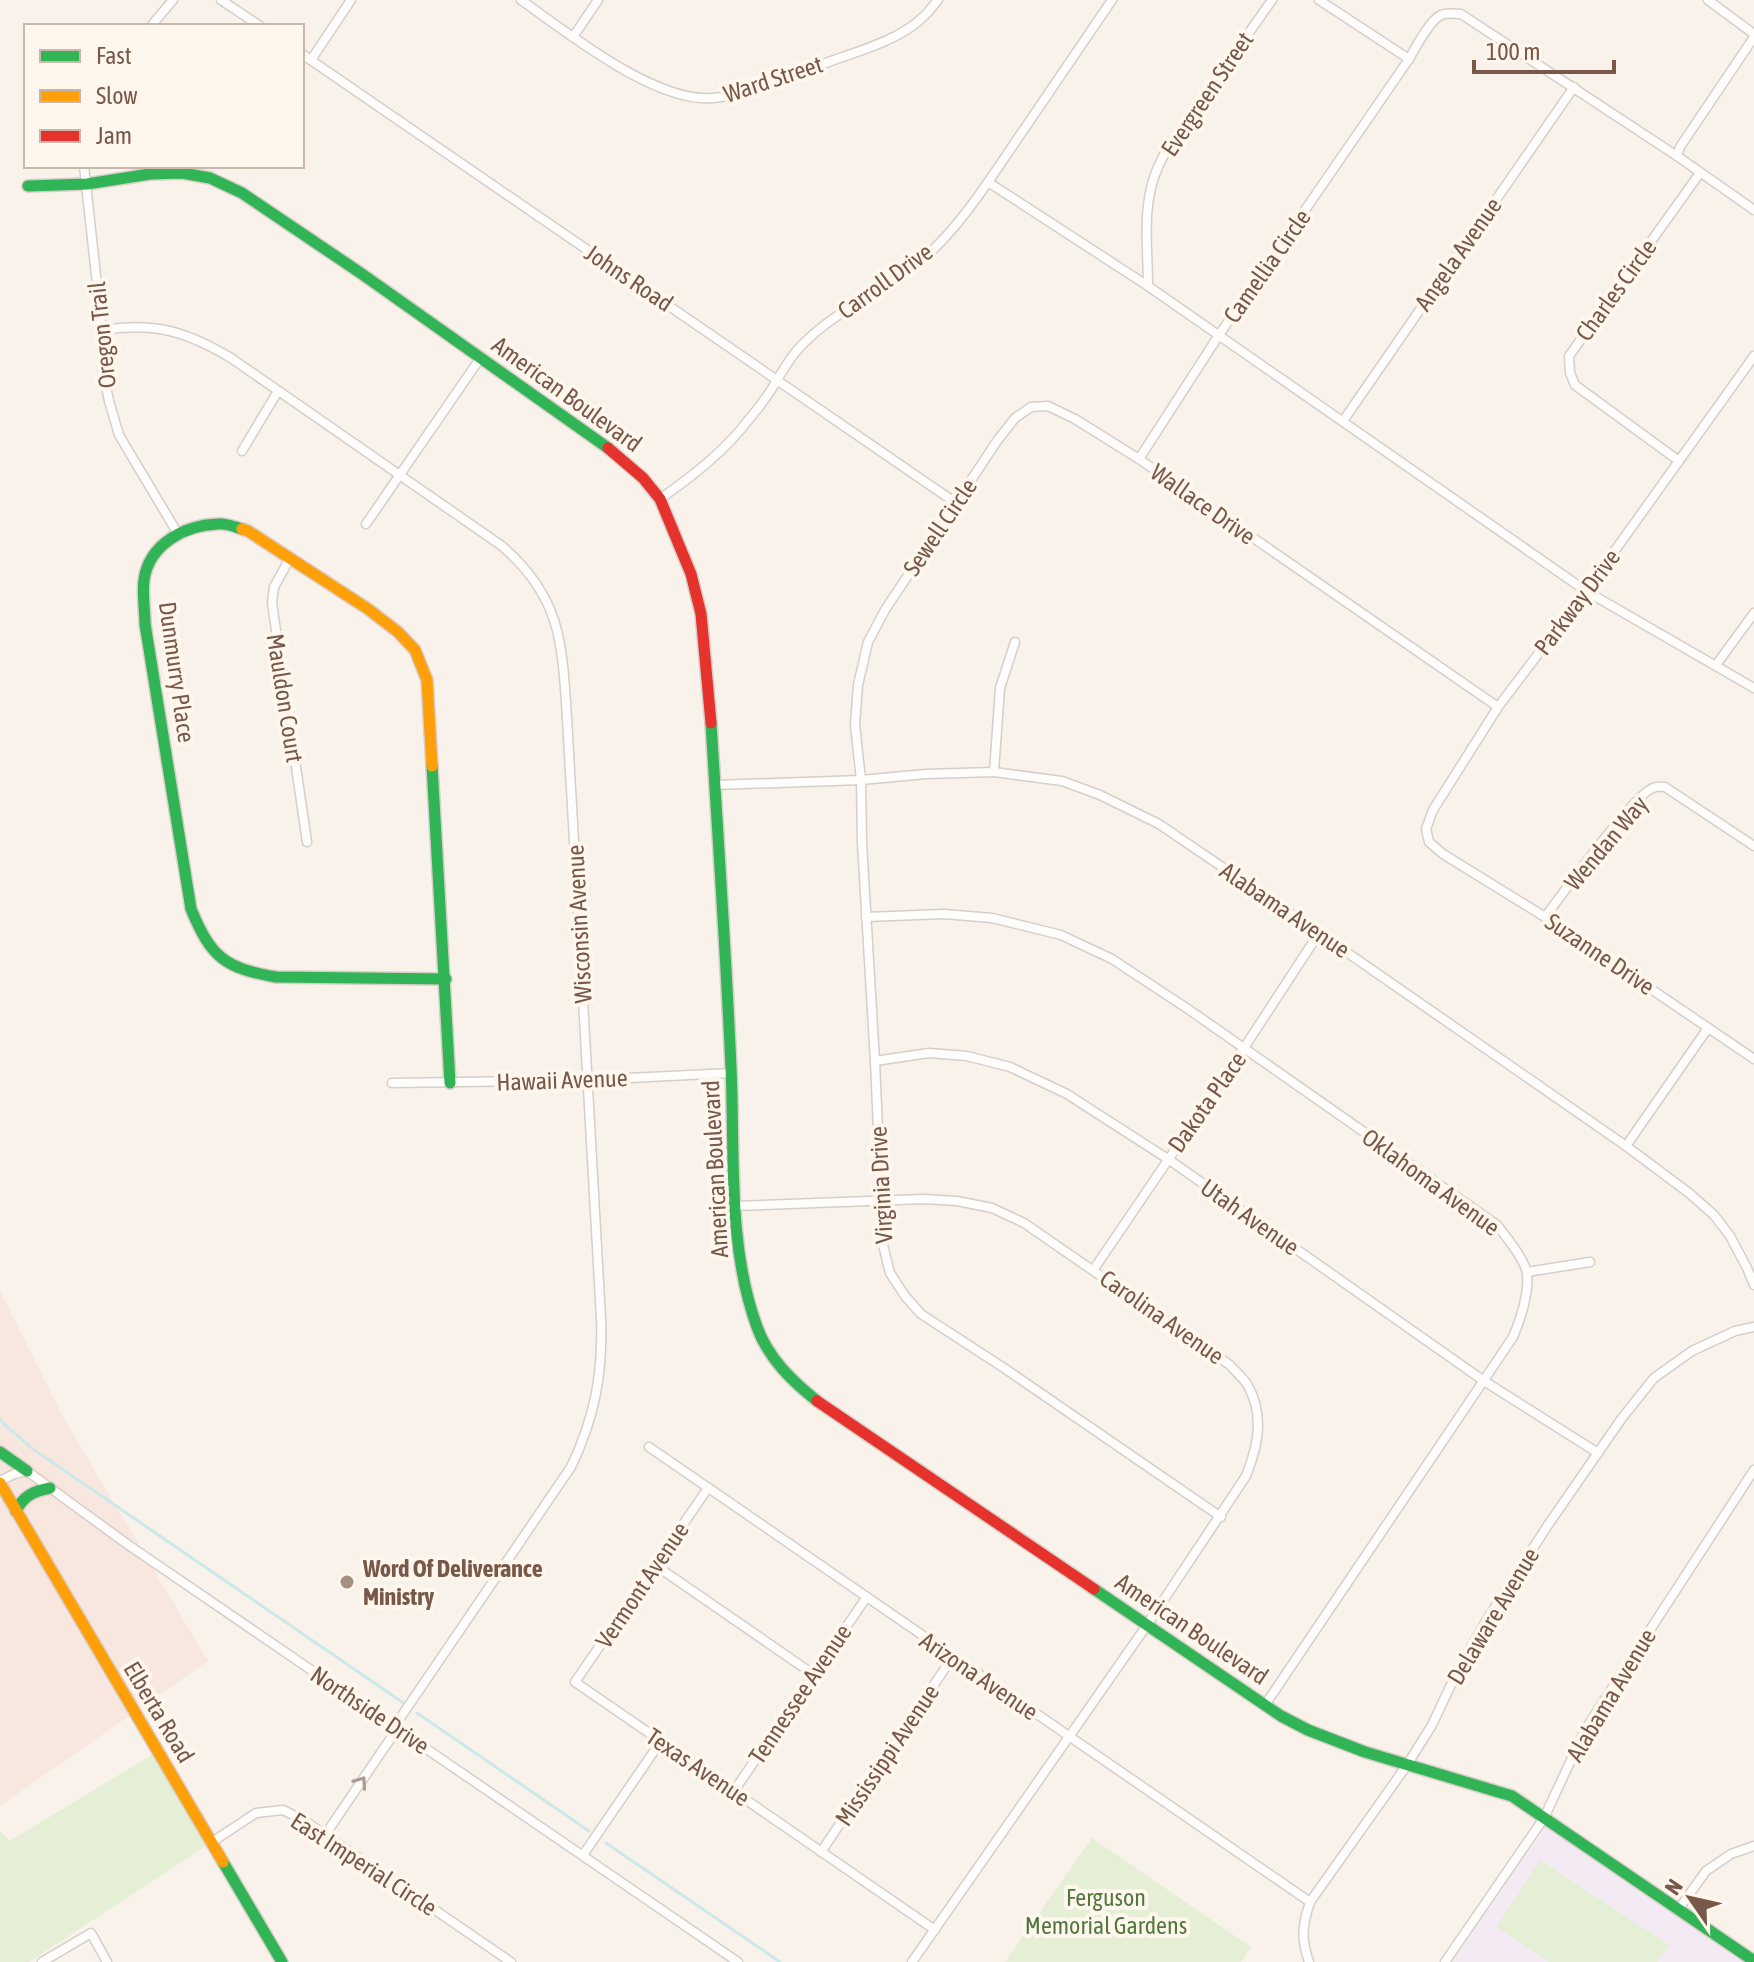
<svg xmlns="http://www.w3.org/2000/svg" width="1754" height="1962" viewBox="0 0 1754 1962" font-family="'Asap Condensed',sans-serif">
<style>
.commercial{fill:#f8e7df}
.education{fill:#f4eaf3}
.green{fill:#e5efd6}
.lines{fill:none;stroke-linecap:round;stroke-linejoin:round}
.stream{stroke:#cce8e9;stroke-width:3}
.street-casing{stroke:#d6cec8;stroke-width:11}
.fast-casing{stroke:#d7cec8;stroke-width:14}
.slow-casing{stroke:#d7cec8;stroke-width:14}
.jam-casing{stroke:#d7cec8;stroke-width:14}
.street{stroke:#fefdfc;stroke-width:8}
.fast{stroke:#30b455;stroke-width:11}
.slow{stroke:#ff9f0a;stroke-width:11}
.jam{stroke:#e5322d;stroke-width:11}
.oneway{stroke:#ae9a91}
.poi-dot{fill:#a58e82;stroke:#fff7ed;stroke-width:3}
.labels{text-anchor:middle;dominant-baseline:central;stroke-width:8;stroke-linejoin:round;paint-order:stroke}
.street-label{font-size:24px;fill:#785849;stroke:#fff7ed}
.poi-label{font-size:24px;font-weight:bold;fill:#785849;stroke:#fff7ed;text-anchor:start}
.park-label{font-size:24px;fill:#52783e;stroke:#fff7ed}
</style>
<rect width="100%" height="100%" fill="#f8f2eb"/>
<polygon class="commercial" points="0,1291 64,1419 208,1661 0,1806"/>
<polygon class="education" points="1546,1826 1748,1962 1452,1962"/>
<g class="green">
<polygon points="158,1751 212,1842 29,1962 0,1962 0,1831 10,1841"/>
<polygon points="1092,1838 1251,1947 1241,1962 1005,1962"/>
<polygon points="1540,1860 1669,1945 1657,1962 1549,1962 1496,1927"/>
</g>
<g class="lines">
<g class="stream">
<polyline points="0,1419 4,1424 33,1449 405,1704"/>
<polyline points="417,1713 589,1831"/>
<polyline points="606,1843 780,1962"/>
</g>
<defs>
<g id="street">
<polyline points="221,0 260,26"/>
<path d="M 521,0 C 568,33 655,103 713,98 C 751,95 788,77 823,64 C 855,52 898,41 922,18 C 928,13 933,6 938,0"/>
<polyline points="1319,0 1409,59"/>
<polyline points="1708,0 1754,34"/>
<polyline points="151,26 173,0"/>
<polyline points="573,37 598,0"/>
<polyline points="302,54 956,503"/>
<polyline points="311,60 351,0"/>
<polyline points="1677,156 1680,147 1754,37"/>
<polyline points="84,166 102,330 103,373 109,401 119,435 178,534"/>
<polyline points="988,182 1148,286 1586,591 1754,688"/>
<path d="M 1148,286 C 1148,253 1143,217 1152,184 C 1155,172 1161,160 1167,149 L 1272,0"/>
<path d="M 102,330 C 154,322 186,331 231,358 L 502,546 C 562,598 562,644 567,718 L 601,1318 C 603,1373 595,1417 571,1467 L 394,1727"/>
<polyline points="1754,356 1586,591 1498,707 1433,810 1426,829 1429,842 1443,854 1545,917 1754,1059"/>
<polyline points="1343,421 1574,87"/>
<polyline points="242,451 278,391"/>
<path d="M 1139,459 L 1219,335 L 1409,59 C 1416,47 1429,21 1441,15 C 1447,12 1455,14 1461,14 L 1677,156 L 1754,210"/>
<polyline points="1679,461 1575,385 1570,373 1569,356 1700,173"/>
<path d="M 660,499 C 694,475 725,451 750,418 C 760,406 771,392 778,378 C 786,366 792,354 803,344 C 837,309 885,291 922,260 C 960,227 988,182 1016,141 C 1048,94 1080,47 1112,0"/>
<polyline points="366,524 481,357"/>
<polyline points="290,558 274,587 272,603 307,842"/>
<polyline points="1716,665 1754,613"/>
<polyline points="994,772 1000,688 1015,642"/>
<polyline points="715,785 861,780 926,774 994,772 1062,781 1100,795 1159,824 1319,933 1626,1146 1689,1193 1714,1215 1730,1236 1747,1268 1754,1285"/>
<path d="M 866,917 L 944,914 L 992,918 L 1061,935 L 1112,959 L 1188,1009 L 1497,1225 C 1506,1237 1525,1259 1527,1274 C 1529,1295 1521,1318 1513,1337 L 1265,1705"/>
<path d="M 1545,917 C 1561,896 1635,793 1653,788 C 1657,786 1661,787 1665,787 L 1754,846"/>
<polyline points="875,1061 929,1053 967,1056 1010,1067 1067,1094 1168,1159 1484,1381 1598,1453"/>
<polyline points="392,1083 588,1080 731,1073"/>
<polyline points="1626,1146 1708,1028"/>
<path d="M 736,1206 L 924,1199 L 957,1201 L 992,1208 L 1024,1223 L 1230,1365 C 1235,1371 1242,1377 1247,1384 C 1265,1415 1258,1446 1246,1476 L 1147,1625 L 912,1962"/>
<polyline points="1094,1269 1244,1048 1319,933"/>
<polyline points="1527,1272 1590,1262"/>
<polyline points="649,1447 1310,1902"/>
<polyline points="0,1481 14,1474 27,1471 127,1544 738,1962"/>
<polyline points="708,1488 575,1682 935,1930"/>
<polyline points="1221,1517 1004,1368 921,1314 905,1296 890,1273 883,1245 875,1061 862,843 861,780 855,725 858,685 868,642 885,610 997,441 1015,418 1031,407 1048,406 1075,419 1139,459 1498,707"/>
<polyline points="655,1565 813,1674"/>
<polyline points="734,1791 866,1598"/>
<polyline points="325,1835 397,1729"/>
<polyline points="212,1842 256,1813 283,1810 305,1821 511,1962"/>
<polyline points="821,1852 952,1658"/>
<polyline points="583,1855 661,1741"/>
<polyline points="1678,1910 1706,1871 1731,1854 1754,1846"/>
<polyline points="42,1962 91,1933 107,1962"/>
<path d="M 1309,1962 C 1301,1939 1302,1926 1310,1902 L 1407,1765 L 1432,1725 L 1457,1672 L 1486,1621 L 1548,1525 L 1622,1418 L 1654,1378 L 1692,1351 L 1735,1331 L 1754,1327"/>
<polyline points="1445,1962 1544,1818 1585,1730 1754,1470"/>
</g>
<g id="fast">
<polyline points="28,186 87,184 150,174 182,173 210,178 242,193 362,274 608,448"/>
<path d="M 242,529 C 235,527 226,523 218,524 C 185,525 149,544 144,580 C 142,594 145,610 145,624 L 191,909 C 211,957 224,968 276,977 L 446,979"/>
<path d="M 711,723 C 718,838 726,953 731,1068 C 735,1154 727,1245 757,1327 C 768,1358 792,1381 817,1401"/>
<polyline points="432,766 450,1083"/>
<polyline points="0,1452 27,1471"/>
<path d="M 16,1511 C 23,1496 34,1491 50,1488"/>
<polyline points="1094,1589 1281,1716 1308,1730 1365,1752 1512,1796 1754,1961"/>
<polyline points="223,1862 282,1962"/>
</g>
<g id="slow">
<polyline points="242,529 248,531 368,609 398,632 415,650 427,680 432,766"/>
<polyline points="0,1483 223,1862"/>
</g>
<g id="jam">
<polyline points="608,448 643,478 660,499 691,574 701,614 711,723"/>
<polyline points="817,1401 1094,1589"/>
</g>
</defs>
<use href="#street" class="street-casing"/>
<use href="#fast" class="fast-casing"/>
<use href="#slow" class="slow-casing"/>
<use href="#jam" class="jam-casing"/>
<use href="#street" class="street"/>
<use href="#fast" class="fast"/>
<use href="#slow" class="slow"/>
<use href="#jam" class="jam"/>
</g>
<defs><path id="oneway-chevron" d="M-2-3.5L2.5 0L-2 3.5" fill="none" stroke-width="1.6" stroke-linecap="round" stroke-linejoin="round" transform="scale(2)"/></defs>
<use class="oneway" href="#oneway-chevron" transform="translate(361 1782) rotate(-55)"/>
<circle class="poi-dot" cx="347" cy="1582" r="8"/>
<g class="labels">
<g class="street-label">
<text transform="translate(773 79) rotate(-18)">Ward Street</text>
<text transform="translate(1207 94) rotate(-56)">Evergreen Street</text>
<text transform="translate(1458 254) rotate(-55)">Angela Avenue</text>
<text transform="translate(1267 266) rotate(-55)">Camellia Circle</text>
<text transform="translate(629 278) rotate(34)">Johns Road</text>
<text transform="translate(885 281) rotate(-36)">Carroll Drive</text>
<text transform="translate(1616 290) rotate(-54)">Charles Circle</text>
<text transform="translate(102 335) rotate(-96)">Oregon Trail</text>
<text transform="translate(567 394) rotate(36)">American Boulevard</text>
<text transform="translate(1203 504) rotate(35)">Wallace Drive</text>
<text transform="translate(940 527) rotate(-56)">Sewell Circle</text>
<text transform="translate(1577 602) rotate(-53)">Parkway Drive</text>
<text transform="translate(177 672) rotate(82)">Dunmurry Place</text>
<text transform="translate(285 698) rotate(81)">Mauldon Court</text>
<text transform="translate(1606 843) rotate(-50)">Wendan Way</text>
<text transform="translate(1285 910) rotate(34)">Alabama Avenue</text>
<text transform="translate(579 924) rotate(-93)">Wisconsin Avenue</text>
<text transform="translate(1600 954) rotate(34)">Suzanne Drive</text>
<text transform="translate(562 1080) rotate(-2)">Hawaii Avenue</text>
<text transform="translate(1207 1102) rotate(-55)">Dakota Place</text>
<text transform="translate(715 1169) rotate(-93)">American Boulevard</text>
<text transform="translate(1431 1182) rotate(36)">Oklahoma Avenue</text>
<text transform="translate(881 1185) rotate(-93)">Virginia Drive</text>
<text transform="translate(1250 1217) rotate(35)">Utah Avenue</text>
<text transform="translate(1162 1317) rotate(35)">Carolina Avenue</text>
<text transform="translate(642 1585) rotate(-56)">Vermont Avenue</text>
<text transform="translate(1493 1616) rotate(-59)">Delaware Avenue</text>
<text transform="translate(1192 1629) rotate(34)">American Boulevard</text>
<text transform="translate(979 1676) rotate(34)">Arizona Avenue</text>
<text transform="translate(800 1694) rotate(-56)">Tennessee Avenue</text>
<text transform="translate(1611 1695) rotate(-59)">Alabama Avenue</text>
<text transform="translate(370 1710) rotate(34)">Northside Drive</text>
<text transform="translate(159 1712) rotate(59)">Elberta Road</text>
<text transform="translate(887 1755) rotate(-56)">Mississippi Avenue</text>
<text transform="translate(698 1767) rotate(34)">Texas Avenue</text>
<text transform="translate(364 1864) rotate(33)">East Imperial Circle</text>
</g>
<g class="poi-label">
<text x="363" y="1568">Word Of Deliverance<tspan x="363" dy="28">Ministry</tspan></text>
</g>
<g class="park-label">
<text x="1106" y="1897">Ferguson<tspan x="1106" dy="28">Memorial Gardens</tspan></text>
</g>
</g>
<rect x="24" y="24" width="280" height="144" fill="#fff7ed" stroke="#c9b7ab" stroke-width="2"/>
<rect x="40" y="50" width="40" height="12" fill="#30b455" stroke="#c9b7ab" stroke-width="2"/>
<text x="96" y="64" font-size="24" fill="#785849">Fast</text>
<rect x="40" y="90" width="40" height="12" fill="#ff9f0a" stroke="#c9b7ab" stroke-width="2"/>
<text x="96" y="104" font-size="24" fill="#785849">Slow</text>
<rect x="40" y="130" width="40" height="12" fill="#e5322d" stroke="#c9b7ab" stroke-width="2"/>
<text x="96" y="144" font-size="24" fill="#785849">Jam</text>
<g transform="translate(1690 1898) rotate(304)" stroke="#fff7ed" stroke-width="6" paint-order="stroke">
<path d="M0-6L14 30L0 20L-14 30Z" fill="#785849"/>
<text y="-12" font-size="22" font-weight="bold" text-anchor="middle" fill="#785849">N</text>
</g>
<path d="M1474 60v12h140v-12" fill="none" stroke="#785849" stroke-width="4"/>
<text x="1486" y="60" font-size="24" fill="#785849" stroke="#fff7ed" stroke-width="6" paint-order="stroke">100 m</text>
</svg>
